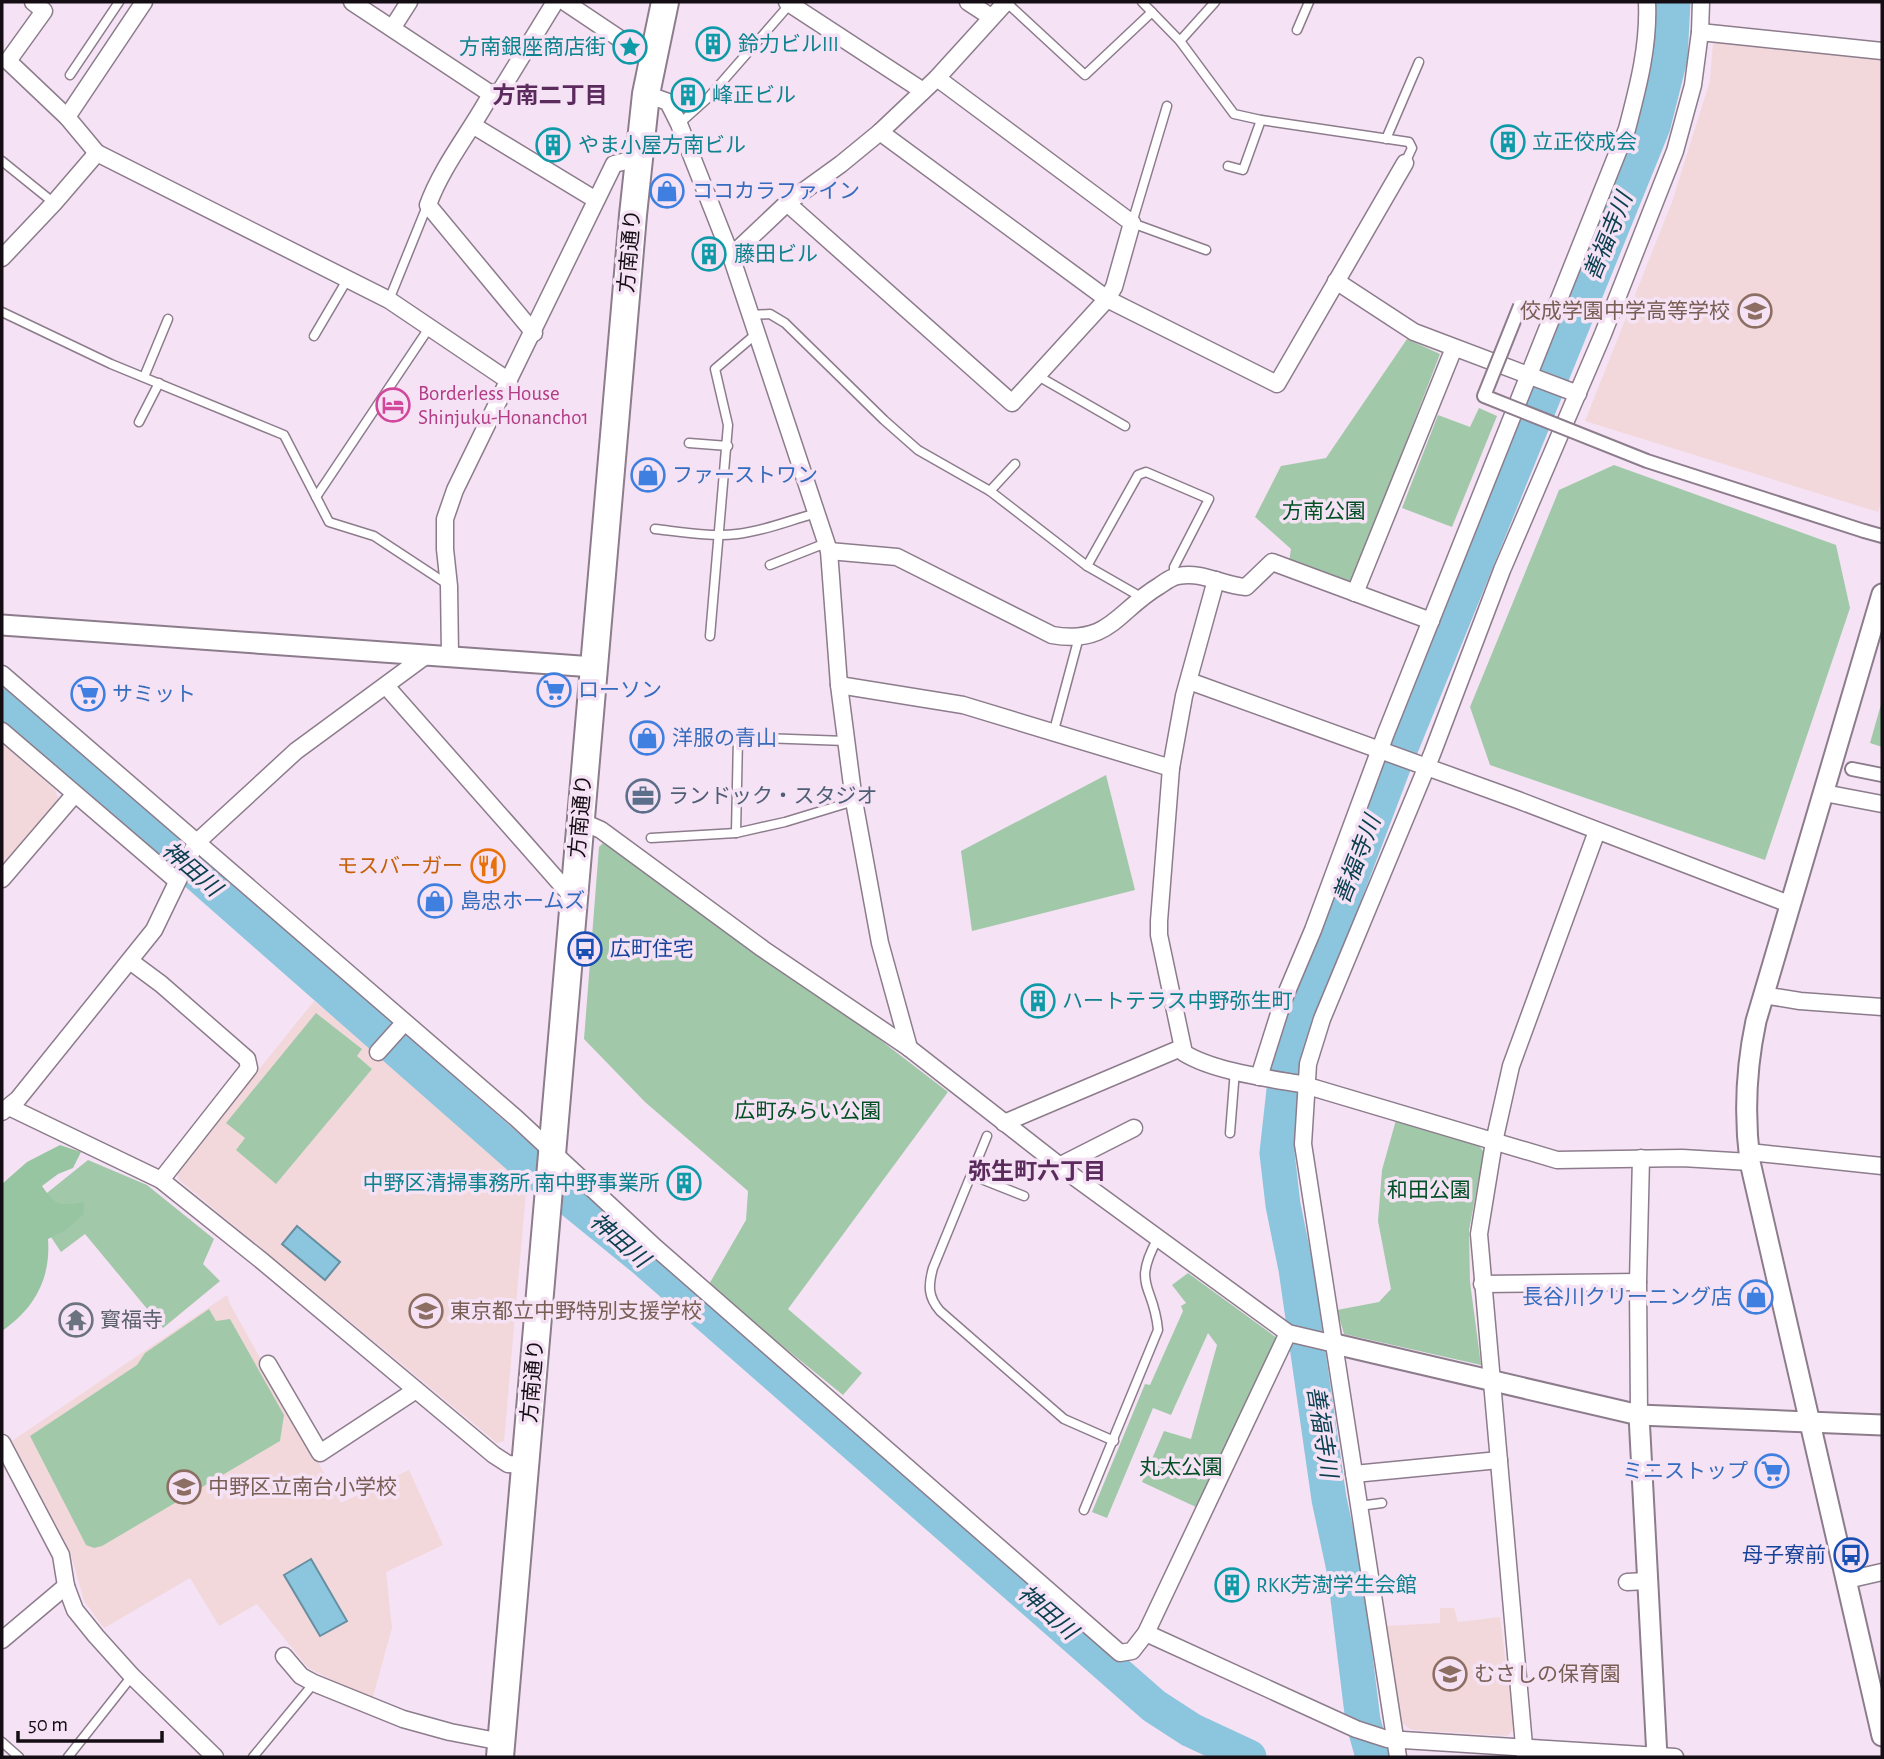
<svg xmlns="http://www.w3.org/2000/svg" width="1884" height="1759" viewBox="0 0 1884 1759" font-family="'Alegreya Sans','Noto Sans JP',sans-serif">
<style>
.education{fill:#f2d8db}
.green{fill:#a1c9a9}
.forest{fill:#97c5a1}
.water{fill:#8bc6de;stroke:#678fa1;stroke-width:2}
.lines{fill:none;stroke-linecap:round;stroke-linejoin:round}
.river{stroke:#8bc6de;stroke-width:35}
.service-casing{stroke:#8c7c8c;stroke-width:11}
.pedestrian-casing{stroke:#8c7c8c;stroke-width:16}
.minor-casing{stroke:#8c7c8c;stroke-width:19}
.tertiary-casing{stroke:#8c7c8c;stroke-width:23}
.primary-casing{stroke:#8c7c8c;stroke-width:30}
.service{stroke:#fff;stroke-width:8}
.pedestrian{stroke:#fff;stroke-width:12}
.minor{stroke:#fff;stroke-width:16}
.tertiary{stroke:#fff;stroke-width:19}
.primary{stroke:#fff;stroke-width:26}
.pedestrian-bridge-casing{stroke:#8c7c8c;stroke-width:16;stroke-linecap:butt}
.pedestrian-bridge{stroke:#fff;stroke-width:12}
.labels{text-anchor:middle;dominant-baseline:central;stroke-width:7;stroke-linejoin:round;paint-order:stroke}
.culture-label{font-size:21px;fill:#0d838f;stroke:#f5e2f4;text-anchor:start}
.shop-label{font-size:21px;fill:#366cbe;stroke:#f5e2f4;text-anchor:start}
.street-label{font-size:21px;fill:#140e14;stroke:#f5e2f4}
.education-label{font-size:21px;fill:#785e54;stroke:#f5e2f4;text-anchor:start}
.hotel-label{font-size:21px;fill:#b23c85;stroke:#f5e2f4;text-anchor:start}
.park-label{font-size:21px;fill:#024f24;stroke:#f5e2f4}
.service-label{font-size:21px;fill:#4e5e75;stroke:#f5e2f4;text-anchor:start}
.food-label{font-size:21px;fill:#c56008;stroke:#f5e2f4;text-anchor:end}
.transit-label{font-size:21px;fill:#164399;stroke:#f5e2f4;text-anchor:start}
.worship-label{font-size:21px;fill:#5b616d;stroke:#f5e2f4;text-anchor:start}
.neighbourhood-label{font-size:23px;font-weight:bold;fill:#5b2b5d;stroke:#f5e2f4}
.water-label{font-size:23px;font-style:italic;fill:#093f50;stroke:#f5e2f4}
</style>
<rect width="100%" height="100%" fill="#f5e2f4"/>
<g class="education">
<polygon points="1713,42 1882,60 1882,498 1878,512 1585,421 1672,202 1710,81"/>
<polygon points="2,743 55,790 60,803 2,870"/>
<polygon points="314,1001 378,1052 527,1180 504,1441 497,1443 179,1180 177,1171"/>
<polygon points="227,1295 231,1306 341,1503 409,1470 443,1545 386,1572 392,1628 372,1700 308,1668 257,1604 219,1626 190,1578 104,1628 84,1601 70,1551 12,1441"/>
<polygon points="1440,1608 1454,1608 1458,1622 1500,1617 1514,1729 1507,1736 1412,1730 1399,1721 1386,1626 1440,1623"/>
</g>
<g class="green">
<polygon points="1407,339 1440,354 1351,585 1289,562 1291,549 1255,517 1281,466 1326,458"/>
<polygon points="1479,408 1497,416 1452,527 1402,508 1438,415 1470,427"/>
<polygon points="1614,465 1836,545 1850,608 1765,860 1490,765 1470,707 1559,490"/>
<polygon points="1882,701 1882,747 1870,743"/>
<polygon points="1106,775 1135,890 972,931 961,851"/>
<polygon points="604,842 840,1009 948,1092 788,1309 862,1373 843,1395 708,1286 746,1220 748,1191 645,1102 584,1039 599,847"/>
<polygon points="316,1013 362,1049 357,1056 372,1069 276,1184 236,1150 245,1138 226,1123"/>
<polygon points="1396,1120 1479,1146 1484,1152 1469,1230 1470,1282 1481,1365 1344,1334 1337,1310 1379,1302 1391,1289 1378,1221 1382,1170"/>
<polygon points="88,1160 147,1185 214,1239 203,1264 220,1281 163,1328 85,1234 61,1252 49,1234 27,1209"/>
<polygon points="1188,1273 1277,1338 1196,1507 1142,1482 1164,1431 1191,1439 1217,1345 1208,1333 1171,1415 1153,1408 1107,1518 1092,1512 1145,1384 1150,1385 1183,1311 1181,1306 1186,1303 1172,1285"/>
<polygon points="209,1309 216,1321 230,1319 284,1415 280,1441 102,1546 94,1548 86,1545 30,1436 137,1365 145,1353"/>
</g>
<path class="forest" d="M 60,1145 L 81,1152 L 73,1168 L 58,1174 L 42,1186 C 56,1207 60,1206 84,1202 L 84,1214 L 66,1230 L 48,1239 C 51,1279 34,1309 2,1331 L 2,1184 L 27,1162 Z"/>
<g class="water">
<polygon points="297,1226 340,1262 325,1280 282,1244"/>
<polygon points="311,1559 347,1621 320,1636 284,1575"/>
</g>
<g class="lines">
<g class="river">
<polyline points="2,706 162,843 527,1164 645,1260 1154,1706 1191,1730 1249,1757"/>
<polyline points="1373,1757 1363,1721 1345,1574 1329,1499 1296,1269 1283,1205 1277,1153 1287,1063 1299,1015 1393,767 1653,126 1670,58 1673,2"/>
</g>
<defs>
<g id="service">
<polyline points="1006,2 1085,75 1152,12"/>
<polyline points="1142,2 1180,41 1234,114 1261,120 1409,142 1412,148 1405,163"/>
<polyline points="1297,30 1309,2"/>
<polyline points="1180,41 1215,2"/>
<polyline points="70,75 119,2"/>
<polyline points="1167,106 1132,223 1206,250"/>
<polyline points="679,124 708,98 790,4"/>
<polyline points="1386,139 1419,62"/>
<polyline points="2,161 54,203"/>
<polyline points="1228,166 1243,170 1261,120"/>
<polyline points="389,300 427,206"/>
<polyline points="2,312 111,364 284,435 329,522 374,536 447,584"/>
<polyline points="751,315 770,314 785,323 884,420 918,450 990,491 1087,566 1141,597"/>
<polyline points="314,336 347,280"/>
<polyline points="1038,376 1125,426"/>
<polyline points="144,377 168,319"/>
<polyline points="139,422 159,383"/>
<polyline points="689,443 728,446"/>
<polyline points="990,491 1015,464"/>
<polyline points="316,497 429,328"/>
<path d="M 655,529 C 682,532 710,537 737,534 C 765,531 790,520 817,513"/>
<polyline points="770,565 826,543"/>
<polyline points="1087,566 1138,475 1146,472 1209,499 1174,567 1174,577"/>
<polyline points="710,636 728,425 715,369 756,334"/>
<polyline points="1053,734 1079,637"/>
<polyline points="736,833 738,737 846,741"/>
<polyline points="651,838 736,833 785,822 854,801"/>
<polyline points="1230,1133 1235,1070"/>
<path d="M 987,1136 L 933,1268 C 928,1286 928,1297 940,1311 L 1064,1419 L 1114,1441"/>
<polyline points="971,1175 1024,1196"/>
<polyline points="1359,1506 1382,1503"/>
<path d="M 1084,1510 L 1158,1330 C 1154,1284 1131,1287 1158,1238"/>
<polyline points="2,1742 19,1757"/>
<polyline points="68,1757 132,1676"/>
<polyline points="253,1757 314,1683"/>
</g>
<g id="pedestrian">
<polyline points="1864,531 1882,536"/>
<polyline points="1852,769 1882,775"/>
</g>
<g id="minor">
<polyline points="33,2 44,11 8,61 67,117 97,153 389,300 509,381"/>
<path d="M 352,2 L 491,94 C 471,131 442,166 428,205 L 534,333"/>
<polyline points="565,2 653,61"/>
<polyline points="787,2 923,91"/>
<polyline points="968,2 991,17"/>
<polyline points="393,27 409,2"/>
<polyline points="1700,32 1882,51"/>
<polyline points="491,94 501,90 555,2"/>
<polyline points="646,94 668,102 679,124 731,256 829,551 839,685 854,801 880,943 909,1048"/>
<polyline points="67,117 144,2"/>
<polyline points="474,126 596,200"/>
<polyline points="880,132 1107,299 1277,384 1405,163"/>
<polyline points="787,203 1012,403 1107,299 1114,287 1132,223 937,78"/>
<polyline points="731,256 787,203 841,164 880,132 937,78 1006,2"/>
<polyline points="2,258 54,203 97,153"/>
<polyline points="1336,281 1414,332 1578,394"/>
<path d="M 829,551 L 897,557 L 1052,635 C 1110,645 1117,611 1159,586 C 1165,582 1171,577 1178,576 C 1203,571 1221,585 1246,587 L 1272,562 L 1431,621"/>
<path d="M 1216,580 L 1184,696 L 1171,768 L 1159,921 L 1159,935 L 1184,1053 C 1213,1071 1266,1078 1301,1084 L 1557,1160 L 1682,1158 L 1750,1162"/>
<polyline points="1355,593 1454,348"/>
<polyline points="450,655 449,586 445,549 445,519 455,490 614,164 639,158"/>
<polyline points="2,674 516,1118 656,1248 1120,1653 1132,1651 1146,1633 1288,1333"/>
<polyline points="1189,681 1518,800 1789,904"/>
<polyline points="839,685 963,705 1171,768"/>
<polyline points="386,686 574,899"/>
<polyline points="2,731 177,881"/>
<polyline points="1824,793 1882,804"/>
<polyline points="581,821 601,830 763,949 909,1048 1069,1173 1288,1333 1335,1344"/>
<polyline points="2,879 74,795"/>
<polyline points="130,961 161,984 247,1059 249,1068 161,1180"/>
<polyline points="1763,995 1800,1001 1882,1007"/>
<polyline points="378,1052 404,1023"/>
<path d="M 1259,1077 L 1283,1001 L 1313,930 L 1386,733 L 1627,129 C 1638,87 1649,46 1647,2"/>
<polyline points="9,1107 161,1180 262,1261 494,1455 508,1464 525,1465"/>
<polyline points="2,1112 18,1099 154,930 196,843 296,751 428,654"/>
<polyline points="1004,1123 1181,1048"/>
<polyline points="1749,1152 1882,1166"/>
<polyline points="1061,1165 1134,1128"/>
<polyline points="1482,1284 1638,1282"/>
<polyline points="268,1364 320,1453 416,1390"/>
<polyline points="1639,1415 1638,1282 1641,1158"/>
<polyline points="2,1443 61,1555 66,1586 75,1610 96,1636 132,1676 215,1757"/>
<polyline points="1354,1474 1499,1460"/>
<polyline points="1847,1580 1882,1572"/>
<polyline points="1627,1582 1647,1581"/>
<polyline points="1146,1633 1356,1729 1387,1739 1675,1757"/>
<polyline points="2,1640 66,1586"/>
<polyline points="284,1656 301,1676 314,1683 403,1719 450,1732 502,1742"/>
<polyline points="1398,1757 1303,1144 1308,1064 1322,1019 1432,754 1502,570 1603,334 1675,151 1693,85 1700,32 1701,2"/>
<polyline points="1525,1757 1479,1234 1494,1142 1511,1066 1597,831"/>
</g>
<g id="tertiary">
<path d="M 1882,594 L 1756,1021 C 1746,1068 1744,1115 1750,1162 L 1882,1736"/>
<polyline points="2,625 594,667"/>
<polyline points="1335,1344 1639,1415 1882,1425"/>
<polyline points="1639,1415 1657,1757"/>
</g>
<polyline id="primary" points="500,1757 633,215 646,94 665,2"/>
</defs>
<use href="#service" class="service-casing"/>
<use href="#pedestrian" class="pedestrian-casing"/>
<use href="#minor" class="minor-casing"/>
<use href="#tertiary" class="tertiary-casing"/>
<use href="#primary" class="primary-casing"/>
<use href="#service" class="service"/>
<use href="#pedestrian" class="pedestrian"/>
<use href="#minor" class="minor"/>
<use href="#tertiary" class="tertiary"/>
<use href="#primary" class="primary"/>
<defs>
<polyline id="pedestrian-bridge" points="1520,306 1484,396 1647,461 1864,531"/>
</defs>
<use href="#pedestrian-bridge" class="pedestrian-bridge-casing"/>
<use href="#pedestrian-bridge" class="pedestrian-bridge"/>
</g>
<defs>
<symbol id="building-ring" viewBox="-11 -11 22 22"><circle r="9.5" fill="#f5e2f4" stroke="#0f9aa8" stroke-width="1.5"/><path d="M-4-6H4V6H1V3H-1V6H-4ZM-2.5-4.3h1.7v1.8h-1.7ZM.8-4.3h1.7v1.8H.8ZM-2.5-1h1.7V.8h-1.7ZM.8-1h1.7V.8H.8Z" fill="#0f9aa8"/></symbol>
<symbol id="sight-ring" viewBox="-11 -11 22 22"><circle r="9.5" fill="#f5e2f4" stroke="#0f9aa8" stroke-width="1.5"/><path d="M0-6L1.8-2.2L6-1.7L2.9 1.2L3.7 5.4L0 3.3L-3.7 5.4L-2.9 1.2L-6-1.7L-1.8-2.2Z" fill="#0f9aa8"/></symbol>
<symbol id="shop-ring" viewBox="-11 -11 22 22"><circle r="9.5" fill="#f5e2f4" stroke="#3f7fe0" stroke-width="1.5"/><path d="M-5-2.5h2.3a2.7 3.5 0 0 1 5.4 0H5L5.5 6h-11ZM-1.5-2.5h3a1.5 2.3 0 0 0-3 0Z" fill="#3f7fe0"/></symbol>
<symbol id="school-ring" viewBox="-11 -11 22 22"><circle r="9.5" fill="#f5e2f4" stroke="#8d6e63" stroke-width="1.5"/><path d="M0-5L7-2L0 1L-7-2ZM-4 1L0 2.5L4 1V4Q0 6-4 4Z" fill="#8d6e63"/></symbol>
<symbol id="hotel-ring" viewBox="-11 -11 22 22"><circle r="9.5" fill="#f5e2f4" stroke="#d1479c" stroke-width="1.5"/><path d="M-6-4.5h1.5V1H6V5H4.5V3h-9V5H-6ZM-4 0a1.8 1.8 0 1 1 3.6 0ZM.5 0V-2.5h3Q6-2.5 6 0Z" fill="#d1479c"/></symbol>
<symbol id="supermarket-ring" viewBox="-11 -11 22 22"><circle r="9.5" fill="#f5e2f4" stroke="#3f7fe0" stroke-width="1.5"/><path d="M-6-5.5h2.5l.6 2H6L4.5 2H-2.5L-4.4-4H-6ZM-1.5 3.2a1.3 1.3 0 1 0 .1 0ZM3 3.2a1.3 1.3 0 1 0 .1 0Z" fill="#3f7fe0"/></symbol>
<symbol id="office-ring" viewBox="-11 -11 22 22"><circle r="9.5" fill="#f5e2f4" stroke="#5c6f8a" stroke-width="1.5"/><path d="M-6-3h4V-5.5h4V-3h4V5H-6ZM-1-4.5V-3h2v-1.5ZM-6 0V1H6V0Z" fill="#5c6f8a"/></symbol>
<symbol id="restaurant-ring" viewBox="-11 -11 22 22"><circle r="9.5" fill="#f5e2f4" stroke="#e8710a" stroke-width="1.5"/><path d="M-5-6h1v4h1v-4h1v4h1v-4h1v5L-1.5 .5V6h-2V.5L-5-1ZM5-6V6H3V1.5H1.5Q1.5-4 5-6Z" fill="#e8710a"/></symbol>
<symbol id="bus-ring" viewBox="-11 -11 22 22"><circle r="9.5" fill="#f5e2f4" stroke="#1a4fb4" stroke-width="1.5"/><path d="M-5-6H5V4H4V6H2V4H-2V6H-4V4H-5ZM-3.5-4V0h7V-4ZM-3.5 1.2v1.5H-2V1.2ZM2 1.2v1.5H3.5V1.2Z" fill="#1a4fb4"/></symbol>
<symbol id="temple-ring" viewBox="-11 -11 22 22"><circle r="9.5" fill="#f5e2f4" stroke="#6b7280" stroke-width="1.5"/><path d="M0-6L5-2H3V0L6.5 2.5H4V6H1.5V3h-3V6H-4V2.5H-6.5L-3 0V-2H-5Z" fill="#6b7280"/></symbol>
</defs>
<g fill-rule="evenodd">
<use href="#building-ring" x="694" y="25" width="38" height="38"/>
<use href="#sight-ring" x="611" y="28" width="38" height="38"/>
<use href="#building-ring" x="669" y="76" width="38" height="38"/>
<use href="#building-ring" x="1489" y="123" width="38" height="38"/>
<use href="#building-ring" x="534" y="126" width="38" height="38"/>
<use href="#shop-ring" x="648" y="172" width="38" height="38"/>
<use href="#building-ring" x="690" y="235" width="38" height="38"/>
<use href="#school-ring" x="1736" y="292" width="38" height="38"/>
<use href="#hotel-ring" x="374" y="386" width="38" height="38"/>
<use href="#shop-ring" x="629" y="456" width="38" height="38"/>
<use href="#supermarket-ring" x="535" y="671" width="38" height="38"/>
<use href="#supermarket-ring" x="69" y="675" width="38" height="38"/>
<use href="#shop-ring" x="628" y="719" width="38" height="38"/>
<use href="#office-ring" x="624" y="777" width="38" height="38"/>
<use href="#restaurant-ring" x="469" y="847" width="38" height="38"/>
<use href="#shop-ring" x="416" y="882" width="38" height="38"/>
<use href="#bus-ring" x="566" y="930" width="38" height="38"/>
<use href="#building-ring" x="1019" y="982" width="38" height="38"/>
<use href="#building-ring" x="665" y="1164" width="38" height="38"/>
<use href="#shop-ring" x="1737" y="1278" width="38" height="38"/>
<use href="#school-ring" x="407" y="1292" width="38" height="38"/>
<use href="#temple-ring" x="57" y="1301" width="38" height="38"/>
<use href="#supermarket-ring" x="1753" y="1452" width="38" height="38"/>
<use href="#school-ring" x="165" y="1468" width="38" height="38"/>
<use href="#bus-ring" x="1832" y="1536" width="38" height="38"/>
<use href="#building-ring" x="1213" y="1566" width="38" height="38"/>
<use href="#school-ring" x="1431" y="1655" width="38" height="38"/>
</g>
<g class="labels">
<g class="culture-label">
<text x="738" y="44">鈴力ビルIII</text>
<text x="606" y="47" text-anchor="end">方南銀座商店街</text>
<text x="712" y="95">峰正ビル</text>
<text x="1532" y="142">立正佼成会</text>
<text x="578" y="145">やま小屋方南ビル</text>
<text x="734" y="254">藤田ビル</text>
<text x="1062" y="1001">ハートテラス中野弥生町</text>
<text x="660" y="1183" text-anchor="end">中野区清掃事務所 南中野事業所</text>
<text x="1256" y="1585">RKK芳澍学生会館</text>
</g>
<g class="shop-label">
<text x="692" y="191">ココカラファイン</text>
<text x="672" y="475">ファーストワン</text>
<text x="578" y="690">ローソン</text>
<text x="112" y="694">サミット</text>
<text x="672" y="738">洋服の青山</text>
<text x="460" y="901">島忠ホームズ</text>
<text x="1732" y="1297" text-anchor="end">長谷川クリーニング店</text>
<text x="1748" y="1471" text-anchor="end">ミニストップ</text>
</g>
<g class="street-label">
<text transform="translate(630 251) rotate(-85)">方南通り</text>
<text transform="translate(581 816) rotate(-85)">方南通り</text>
<text transform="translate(533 1381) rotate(-85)">方南通り</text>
</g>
<g class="education-label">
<text x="1730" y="311" text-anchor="end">佼成学園中学高等学校</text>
<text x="450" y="1311">東京都立中野特別支援学校</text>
<text x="208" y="1487">中野区立南台小学校</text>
<text x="1474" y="1674">むさしの保育園</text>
</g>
<g class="hotel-label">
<text x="418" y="393">Borderless House<tspan x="418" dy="24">Shinjuku-Honancho1</tspan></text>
</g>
<g class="park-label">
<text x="1324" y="511">方南公園</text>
<text x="808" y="1111">広町みらい公園</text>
<text x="1429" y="1190">和田公園</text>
<text x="1181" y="1467">丸太公園</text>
</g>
<g class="service-label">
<text x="668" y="796">ランドック・スタジオ</text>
</g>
<g class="food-label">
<text x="463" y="866">モスバーガー</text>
</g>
<g class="transit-label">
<text x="610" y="949">広町住宅</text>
<text x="1826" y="1555" text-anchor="end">母子寮前</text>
</g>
<g class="worship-label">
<text x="100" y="1320">寳福寺</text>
</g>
<g class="neighbourhood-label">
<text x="550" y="96">方南二丁目</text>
<text x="1037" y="1172">弥生町六丁目</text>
</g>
<g class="water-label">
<text transform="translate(1609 237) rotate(-68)">善福寺川</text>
<text transform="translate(1358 860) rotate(-69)">善福寺川</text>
<text transform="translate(191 870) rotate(41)">神田川</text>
<text transform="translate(619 1241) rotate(41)">神田川</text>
<text transform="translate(1321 1432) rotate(81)">善福寺川</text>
<text transform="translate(1047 1613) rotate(41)">神田川</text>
</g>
</g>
<rect width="1884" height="1759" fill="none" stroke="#140e14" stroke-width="7"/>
<path d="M18 1731v10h144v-10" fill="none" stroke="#140e14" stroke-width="3.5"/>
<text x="28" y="1731" font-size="21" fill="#140e14" stroke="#f5e2f4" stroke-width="5" paint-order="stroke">50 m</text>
</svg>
